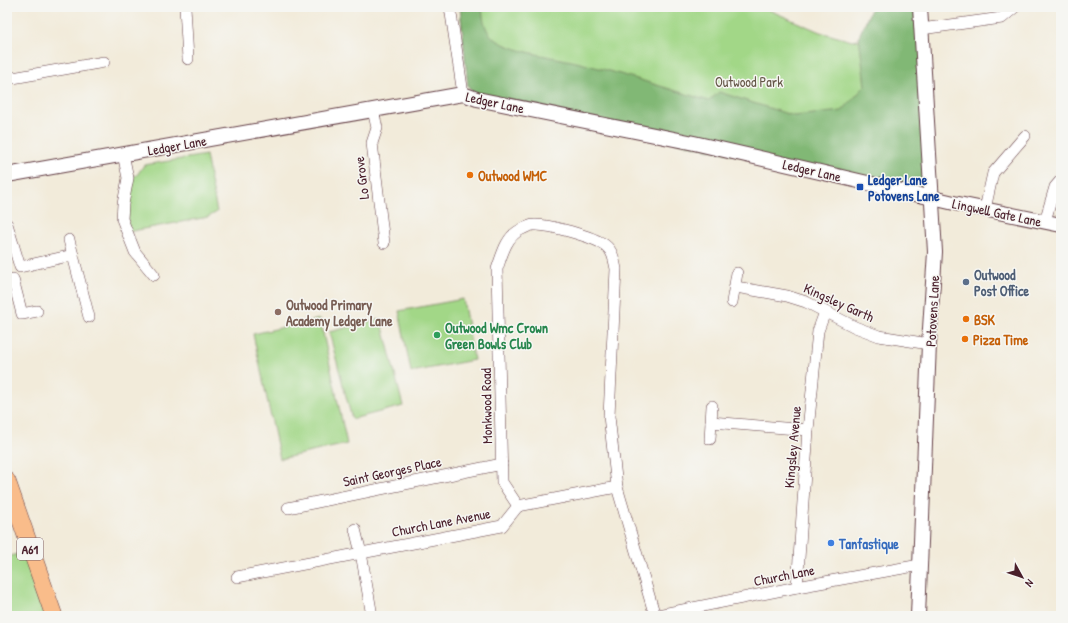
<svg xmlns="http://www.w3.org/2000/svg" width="1068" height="623" viewBox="0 0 1068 623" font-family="'Patrick Hand',sans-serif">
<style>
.green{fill:#a2d787;stroke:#767b59}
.forest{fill:#81b874;stroke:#666c50}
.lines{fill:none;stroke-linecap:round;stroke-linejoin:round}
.minor-casing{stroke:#633e45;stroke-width:12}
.tertiary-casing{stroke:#633e45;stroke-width:16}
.primary-casing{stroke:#633e45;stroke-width:18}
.minor{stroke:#fff;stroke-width:11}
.tertiary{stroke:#fff;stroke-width:14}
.primary{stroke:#f9bc8a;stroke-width:17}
.food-dot{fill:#e8710a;stroke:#f6f6f2;stroke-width:1.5}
.transit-dot{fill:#1a4fb4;stroke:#f6f6f2;stroke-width:1.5}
.service-dot{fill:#5c6f8a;stroke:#f6f6f2;stroke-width:1.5}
.education-dot{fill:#8d6e63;stroke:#f6f6f2;stroke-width:1.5}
.leisure-dot{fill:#2e9e5b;stroke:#f6f6f2;stroke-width:1.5}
.shop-dot{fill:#3f7fe0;stroke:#f6f6f2;stroke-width:1.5}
.labels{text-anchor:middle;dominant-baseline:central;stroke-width:3;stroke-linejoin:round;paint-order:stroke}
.shield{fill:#f6f6f2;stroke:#7e6067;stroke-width:1}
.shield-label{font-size:13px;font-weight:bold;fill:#4a1f2b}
.park-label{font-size:14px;fill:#645647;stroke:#f6f6f2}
.street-label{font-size:14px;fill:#4a1f2b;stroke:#f6f6f2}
.food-label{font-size:14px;font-weight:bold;fill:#c56008;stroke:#f6f6f2;text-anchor:start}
.transit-label{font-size:14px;font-weight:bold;fill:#164399;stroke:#f6f6f2;text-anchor:start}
.service-label{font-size:14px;font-weight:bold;fill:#4e5e75;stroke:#f6f6f2;text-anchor:start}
.education-label{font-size:14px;font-weight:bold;fill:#785e54;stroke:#f6f6f2;text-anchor:start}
.leisure-label{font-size:14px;font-weight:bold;fill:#27864d;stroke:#f6f6f2;text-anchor:start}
.shop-label{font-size:14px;font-weight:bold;fill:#366cbe;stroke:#f6f6f2;text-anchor:start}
</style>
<rect width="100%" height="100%" fill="#f6f6f2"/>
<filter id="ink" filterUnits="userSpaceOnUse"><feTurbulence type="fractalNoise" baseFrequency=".025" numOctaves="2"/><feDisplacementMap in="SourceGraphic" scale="8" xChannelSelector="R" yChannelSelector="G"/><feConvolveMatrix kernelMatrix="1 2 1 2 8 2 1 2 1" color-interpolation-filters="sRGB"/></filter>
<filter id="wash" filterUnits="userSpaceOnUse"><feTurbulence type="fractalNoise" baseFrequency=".012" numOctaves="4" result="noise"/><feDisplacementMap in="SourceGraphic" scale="16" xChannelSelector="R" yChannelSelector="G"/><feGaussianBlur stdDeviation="0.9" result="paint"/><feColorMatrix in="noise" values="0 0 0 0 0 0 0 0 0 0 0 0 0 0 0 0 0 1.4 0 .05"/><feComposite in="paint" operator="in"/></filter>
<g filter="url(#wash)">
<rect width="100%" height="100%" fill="#f2ebda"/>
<g class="green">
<polygon points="460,7 762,7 820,32 852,41 921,29 929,158 468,86"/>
<polygon points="206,155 217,212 208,217 127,232 128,178 137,175 144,165"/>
<polygon points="463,299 474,360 411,372 399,311"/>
<polygon points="320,319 347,444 280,459 253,334"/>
<polygon points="381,319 403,406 352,419 329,332"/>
<polygon points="31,550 54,616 7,616 7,557"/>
</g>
<path class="forest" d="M 460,7 L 482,7 C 483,20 485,34 498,41 C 517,53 556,57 580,63 C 623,74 666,88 709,101 L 719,92 L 794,116 L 842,111 L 865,86 L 859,36 L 872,7 L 920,7 L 933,198 L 477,99 L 468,86 Z"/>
</g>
<g filter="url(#ink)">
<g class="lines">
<defs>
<g id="minor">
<polyline points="185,7 188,59"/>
<polyline points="450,7 463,94"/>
<polyline points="921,29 1002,18 1015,7"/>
<polyline points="7,79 104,62"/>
<polyline points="373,110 377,128 372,143 384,243"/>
<polyline points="123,154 128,178 123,204 122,219 135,252 154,275"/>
<polyline points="985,209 993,173 1025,136"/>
<polyline points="1045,221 1055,187 1061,180"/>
<polyline points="7,224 20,267 73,255"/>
<polyline points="69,240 89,317"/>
<polyline points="7,281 13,279 22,314 37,311"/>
<polyline points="736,287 787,296 806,302 855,327 879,336 929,344"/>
<polyline points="732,302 737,273"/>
<polyline points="711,422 808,430"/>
<polyline points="710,439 712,406"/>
<path d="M 518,506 L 502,482 L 497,269 C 502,255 506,237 520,230 C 524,228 530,225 534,225 C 548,224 594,237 605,245 C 613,251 614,260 616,269 L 609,416 L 617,487 L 655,616"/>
<polyline points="518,506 617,487"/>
<polyline points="288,508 502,464"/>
<polyline points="355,529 361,553 372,616"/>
<polyline points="237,577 502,526 518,506"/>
<polyline points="797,587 808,430 818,331 825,312"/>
<polyline points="653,616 797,587 920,565"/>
</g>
<g id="tertiary">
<polyline points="7,175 463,94 477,99 694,143 954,203 1061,225"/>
<polyline points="918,616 929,344 935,252 920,7"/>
</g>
<polyline id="primary" points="7,481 54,616"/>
</defs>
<use href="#minor" class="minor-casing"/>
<use href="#tertiary" class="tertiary-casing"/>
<use href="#primary" class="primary-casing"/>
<use href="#minor" class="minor"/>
<use href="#tertiary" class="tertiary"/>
<use href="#primary" class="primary"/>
</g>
</g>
<g class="food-dot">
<circle cx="470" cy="175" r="4"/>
<circle cx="966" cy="319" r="4"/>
<circle cx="965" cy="339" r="4"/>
</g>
<rect class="transit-dot" x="856" y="183" width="8" height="8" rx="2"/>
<circle class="service-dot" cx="966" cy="282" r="4"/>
<circle class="education-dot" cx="278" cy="312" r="4"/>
<circle class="leisure-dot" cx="437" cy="335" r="4"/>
<circle class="shop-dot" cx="831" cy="543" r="4"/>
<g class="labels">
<rect class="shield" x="17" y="538" width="26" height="22" rx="3"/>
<g class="shield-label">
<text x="30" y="549">A61</text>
</g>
<g class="park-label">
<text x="749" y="81">Outwood Park</text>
</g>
<g class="street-label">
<text transform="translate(495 102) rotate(12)">Ledger Lane</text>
<text transform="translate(177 145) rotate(-10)">Ledger Lane</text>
<text transform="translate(812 170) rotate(13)">Ledger Lane</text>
<text transform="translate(361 178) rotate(-97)">Lo Grove</text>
<text transform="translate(997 212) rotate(12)">Lingwell Gate Lane</text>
<text transform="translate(839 302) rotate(24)">Kingsley Garth</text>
<text transform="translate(932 311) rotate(-87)">Potovens Lane</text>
<text transform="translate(486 406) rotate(-91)">Monkwood Road</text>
<text transform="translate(792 447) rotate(-85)">Kingsley Avenue</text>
<text transform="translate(392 471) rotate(-12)">Saint Georges Place</text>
<text transform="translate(441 522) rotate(-11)">Church Lane Avenue</text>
<text transform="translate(784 575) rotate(-11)">Church Lane</text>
</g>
<g class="food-label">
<text x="478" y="175">Outwood WMC</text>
<text x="974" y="319">BSK</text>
<text x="973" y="339">Pizza Time</text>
</g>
<g class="transit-label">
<text x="868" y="179">Ledger Lane<tspan x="868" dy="16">Potovens Lane</tspan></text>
</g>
<g class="service-label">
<text x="974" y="274">Outwood<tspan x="974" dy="16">Post Office</tspan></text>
</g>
<g class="education-label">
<text x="286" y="304">Outwood Primary<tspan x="286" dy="16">Academy Ledger Lane</tspan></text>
</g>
<g class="leisure-label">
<text x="445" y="327">Outwood Wmc Crown<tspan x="445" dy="16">Green Bowls Club</tspan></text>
</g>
<g class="shop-label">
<text x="839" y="543">Tanfastique</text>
</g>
</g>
<rect width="1068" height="623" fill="none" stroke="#f6f6f2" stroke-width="24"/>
<g transform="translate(1022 577) rotate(130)" stroke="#f6f6f2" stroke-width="3" paint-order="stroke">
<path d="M0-3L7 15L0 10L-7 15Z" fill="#4a1f2b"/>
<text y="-6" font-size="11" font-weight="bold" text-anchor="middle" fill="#4a1f2b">N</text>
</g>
</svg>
